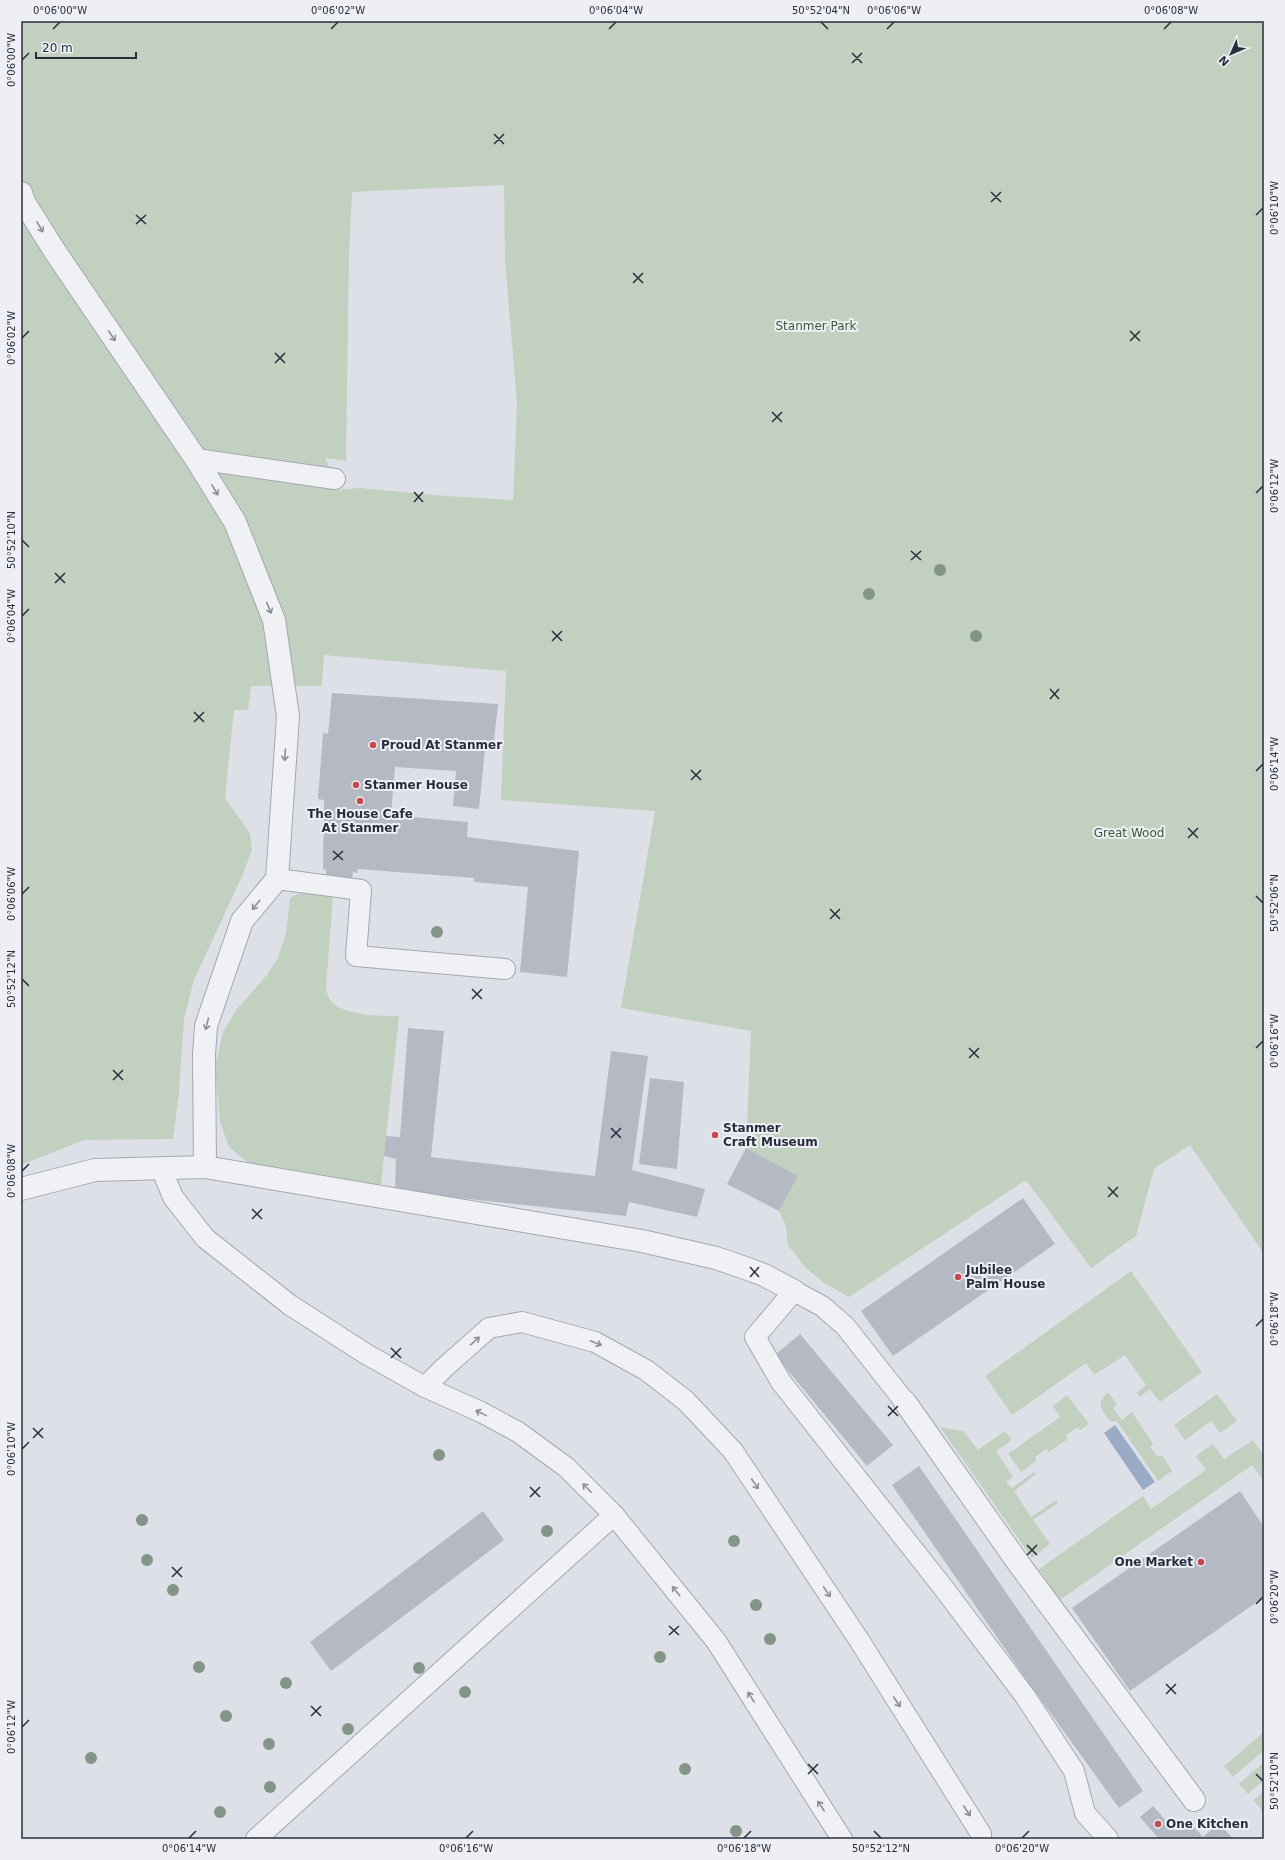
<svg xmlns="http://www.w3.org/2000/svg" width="1285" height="1860" viewBox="0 0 1285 1860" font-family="'DejaVu Sans',sans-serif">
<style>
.green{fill:#c2d0bf;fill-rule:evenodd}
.water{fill:#9aabc5}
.building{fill:#b5b9c3}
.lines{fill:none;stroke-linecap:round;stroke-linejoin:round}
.lane-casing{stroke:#a4a7b1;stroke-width:22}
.street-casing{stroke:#a4a7b1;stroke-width:24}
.lane{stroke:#f0f1f5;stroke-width:20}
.street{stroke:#f0f1f5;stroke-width:22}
.tree{fill:#839586}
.oneway{stroke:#8c8f99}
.ticks{fill:none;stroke:#282d3d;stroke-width:1.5}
.poi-dot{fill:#c7474e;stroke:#edeff4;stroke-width:1.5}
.labels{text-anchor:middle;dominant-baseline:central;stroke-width:4;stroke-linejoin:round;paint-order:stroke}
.park-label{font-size:12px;fill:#395836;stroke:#edeff4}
.poi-label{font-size:12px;font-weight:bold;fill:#282d3d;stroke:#edeff4;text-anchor:start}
.neatline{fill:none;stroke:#282d3d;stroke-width:1.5}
.ticks-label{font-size:10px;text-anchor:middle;fill:#282d3d}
</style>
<rect width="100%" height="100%" fill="#dee0e7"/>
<g class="green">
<path d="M 21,21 L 1264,21 L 1264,1254 L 1190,1145 L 1154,1169 L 1136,1236 L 1091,1268 L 1026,1180 L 849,1297 L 824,1283 L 806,1268 L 788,1245 L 786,1226 L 779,1211 L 798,1176 L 746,1148 L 751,1031 L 621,1008 L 655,811 L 501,800 L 506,671 L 324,655 L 322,686 L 251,686 L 248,710 L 234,710 L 225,798 L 250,833 L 252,850 L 243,874 L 194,980 L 184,1019 L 179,1092 L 173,1139 L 84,1140 L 21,1165 ZM 504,185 L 505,260 L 517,404 L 513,500 L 446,496 L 360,488 L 334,490 L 335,479 L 325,458 L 346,461 L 349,256 L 352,192 Z"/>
<path d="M 299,893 L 333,897 L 326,988 C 327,992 328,997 330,1000 C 342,1016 381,1016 399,1016 L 381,1185 L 272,1170 L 247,1162 L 229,1147 L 220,1122 L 215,1067 L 223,1032 L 237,1009 L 266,976 L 278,958 L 286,933 L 290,898 Z"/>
<polygon points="1131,1271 1202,1372 1160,1402 1150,1389 1140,1397 1137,1393 1146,1385 1125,1355 1094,1375 1086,1363 1012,1415 985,1376"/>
<path d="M 1108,1392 L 1117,1405 L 1113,1408 L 1122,1420 L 1132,1412 L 1153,1444 L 1150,1447 L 1158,1457 L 1162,1455 L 1172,1471 L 1158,1481 L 1118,1423 L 1115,1421 L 1111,1422 C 1102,1411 1095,1404 1108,1392 Z"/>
<polygon points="1217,1394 1237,1421 1220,1433 1211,1421 1185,1440 1174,1425"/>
<polygon points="1067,1395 1089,1424 1080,1430 1078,1427 1066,1435 1068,1439 1049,1452 1046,1449 1035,1457 1037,1460 1021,1472 1008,1454 1060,1417 1053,1406"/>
<polygon points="940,1427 963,1431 978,1450 1005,1431 1012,1440 996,1451 1013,1477 1006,1482 1012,1488 1034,1472 1036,1474 1014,1491 1031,1517 1056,1500 1058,1503 1033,1520 1050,1544 1032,1558"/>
<polygon points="1253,1440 1264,1456 1264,1481 1252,1465 1060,1600 1039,1569 1143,1496 1151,1509 1206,1470 1196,1456 1213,1444 1224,1459"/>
<polygon points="1264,1732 1264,1750 1233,1777 1224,1766"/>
<polygon points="1264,1762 1264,1780 1248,1794 1239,1784"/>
<polygon points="1264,1791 1264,1813 1253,1800"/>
</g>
<polygon class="water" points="1115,1425 1155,1482 1143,1490 1104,1433"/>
<g class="building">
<polygon points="332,693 498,704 493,749 485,749 479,809 453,806 456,771 395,767 391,815 468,822 467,837 579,851 567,977 520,972 528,887 474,882 474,878 358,869 357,873 353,872 352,878 344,884 333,883 326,875 326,870 323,869 324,800 318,799 323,733 328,734"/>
<polygon points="408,1028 444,1031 431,1157 595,1176 611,1051 648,1056 632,1170 705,1189 697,1217 629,1202 626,1216 395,1191 396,1159 384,1156 386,1136 400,1137"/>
<polygon points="650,1078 684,1082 677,1169 639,1164"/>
<polygon points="746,1148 798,1176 779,1211 727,1184"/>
<polygon points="1023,1198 1055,1244 893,1356 861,1311"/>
<polygon points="800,1334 893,1445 867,1466 775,1355"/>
<polygon points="919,1466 1143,1791 1119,1808 1021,1672 892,1485"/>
<polygon points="1240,1491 1264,1527 1264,1597 1130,1691 1072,1608"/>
<polygon points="483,1511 504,1540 331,1671 310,1642"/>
<polygon points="1153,1806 1175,1831 1188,1820 1203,1837 1219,1823 1233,1839 1159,1839 1140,1817"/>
</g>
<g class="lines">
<defs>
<g id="lane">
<polyline points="196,459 335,479"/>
<polyline points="277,879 361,890 356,956 505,969"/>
<polyline points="161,1168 173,1197 205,1238 290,1305 366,1354 425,1387"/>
<polyline points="905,1402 845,1326 822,1306 794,1291 755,1337 781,1382 942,1586 1025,1696 1074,1771 1085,1813 1108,1839"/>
<polyline points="256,1839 614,1515"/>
<polyline points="842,1839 716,1641 614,1515 566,1467 518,1432 481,1412 425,1387 445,1367 489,1328 522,1322 595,1342 646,1370 686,1401 733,1451 859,1640 981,1834 981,1839"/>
</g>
<g id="street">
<polyline points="21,193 24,202 54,250 196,459 235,522 274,620 288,716 277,879 242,921 206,1026 204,1055 205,1167"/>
<polyline points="21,1189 95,1170 205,1167 642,1241 716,1258 745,1268 764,1275 794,1291"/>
<polyline points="905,1402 1019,1564 1194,1800"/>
</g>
</defs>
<use href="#lane" class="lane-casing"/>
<use href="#street" class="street-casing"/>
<use href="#lane" class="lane"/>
<use href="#street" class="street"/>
</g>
<g class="tree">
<circle cx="940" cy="570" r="6"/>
<circle cx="869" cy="594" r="6"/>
<circle cx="976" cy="636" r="6"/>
<circle cx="437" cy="932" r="6"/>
<circle cx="439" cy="1455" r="6"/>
<circle cx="142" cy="1520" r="6"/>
<circle cx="547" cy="1531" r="6"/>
<circle cx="734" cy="1541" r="6"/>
<circle cx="147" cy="1560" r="6"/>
<circle cx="173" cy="1590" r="6"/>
<circle cx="756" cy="1605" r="6"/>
<circle cx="770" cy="1639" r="6"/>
<circle cx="660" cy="1657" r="6"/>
<circle cx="199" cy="1667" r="6"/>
<circle cx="419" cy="1668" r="6"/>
<circle cx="286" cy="1683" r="6"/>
<circle cx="465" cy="1692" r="6"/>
<circle cx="226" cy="1716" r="6"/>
<circle cx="348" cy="1729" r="6"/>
<circle cx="269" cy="1744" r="6"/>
<circle cx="91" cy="1758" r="6"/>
<circle cx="685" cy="1769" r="6"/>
<circle cx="270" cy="1787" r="6"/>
<circle cx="220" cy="1812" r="6"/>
<circle cx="736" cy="1831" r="6"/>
</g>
<defs><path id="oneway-shaft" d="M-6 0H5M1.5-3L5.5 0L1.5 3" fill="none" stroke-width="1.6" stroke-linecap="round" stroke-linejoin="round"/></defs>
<g class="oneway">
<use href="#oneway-shaft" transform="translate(40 227) rotate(59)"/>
<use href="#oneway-shaft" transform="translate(112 336) rotate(56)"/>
<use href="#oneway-shaft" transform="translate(215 490) rotate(59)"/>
<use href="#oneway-shaft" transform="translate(269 608) rotate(68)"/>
<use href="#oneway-shaft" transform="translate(285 755) rotate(94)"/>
<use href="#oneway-shaft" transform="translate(256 905) rotate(129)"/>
<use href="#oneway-shaft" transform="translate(207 1024) rotate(104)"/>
<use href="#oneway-shaft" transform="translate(475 1341) rotate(-41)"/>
<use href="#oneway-shaft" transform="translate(596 1343) rotate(23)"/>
<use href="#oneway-shaft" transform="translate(481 1413) rotate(-154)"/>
<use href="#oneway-shaft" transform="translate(755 1484) rotate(56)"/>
<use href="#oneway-shaft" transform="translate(587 1488) rotate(-135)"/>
<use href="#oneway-shaft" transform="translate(676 1591) rotate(-129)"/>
<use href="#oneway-shaft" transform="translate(827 1592) rotate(56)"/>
<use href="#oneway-shaft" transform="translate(751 1697) rotate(-122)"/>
<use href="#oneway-shaft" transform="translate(897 1702) rotate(57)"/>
<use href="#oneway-shaft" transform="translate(821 1806) rotate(-123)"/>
<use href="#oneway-shaft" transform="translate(967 1811) rotate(57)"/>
</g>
<path class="ticks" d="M 821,22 L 828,29M 53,29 L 60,22M 331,29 L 338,22M 609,29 L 616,22M 887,29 L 894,22M 1164,29 L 1171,22M 852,53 L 862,63M 22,60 L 29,53M 852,63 L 862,53M 494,134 L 504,144M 494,144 L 504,134M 991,192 L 1001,202M 991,202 L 1001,192M 136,215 L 146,224M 1256,215 L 1263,208M 136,224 L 146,215M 633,273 L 643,283M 633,283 L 643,273M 1130,331 L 1140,341M 22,338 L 29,331M 1130,341 L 1140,331M 275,353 L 285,363M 275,363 L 285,353M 772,412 L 782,422M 772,422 L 782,412M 414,492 L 423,502M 1256,493 L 1263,486M 414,502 L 423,492M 22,540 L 29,547M 911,551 L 921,560M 911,560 L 921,551M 55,573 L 65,583M 55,583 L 65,573M 22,616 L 29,609M 552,631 L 562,641M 552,641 L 562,631M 1050,689 L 1059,699M 1050,699 L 1059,689M 194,712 L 204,722M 194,722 L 204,712M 691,770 L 701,780M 1256,771 L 1263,764M 691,780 L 701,770M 1188,828 L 1198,838M 1188,838 L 1198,828M 333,851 L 343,860M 333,860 L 343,851M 22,894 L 29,887M 1256,896 L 1263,903M 830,909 L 840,919M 830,919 L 840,909M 22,979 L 29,986M 472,989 L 482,999M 472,999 L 482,989M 969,1048 L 979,1058M 1256,1048 L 1263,1041M 969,1058 L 979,1048M 113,1070 L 123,1080M 113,1080 L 123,1070M 611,1128 L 621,1138M 611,1138 L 621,1128M 22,1171 L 29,1164M 1108,1187 L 1118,1197M 1108,1197 L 1118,1187M 252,1209 L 262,1219M 252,1219 L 262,1209M 750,1267 L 759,1277M 750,1277 L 759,1267M 1256,1326 L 1263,1319M 391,1348 L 401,1358M 391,1358 L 401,1348M 888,1406 L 898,1416M 888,1416 L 898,1406M 33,1428 L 43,1438M 33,1438 L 43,1428M 22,1449 L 29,1442M 530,1487 L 540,1497M 530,1497 L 540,1487M 1027,1545 L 1037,1555M 1027,1555 L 1037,1545M 172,1567 L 182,1577M 172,1577 L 182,1567M 1256,1604 L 1263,1597M 669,1626 L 679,1635M 669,1635 L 679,1626M 1166,1684 L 1176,1694M 1166,1694 L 1176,1684M 311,1706 L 321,1716M 311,1716 L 321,1706M 22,1727 L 29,1720M 808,1764 L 818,1774M 808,1774 L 818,1764M 1256,1774 L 1263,1781M 874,1831 L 881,1838M 189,1838 L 196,1831M 466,1838 L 473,1831M 744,1838 L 751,1831M 1022,1838 L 1029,1831"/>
<g class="poi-dot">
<circle cx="373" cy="745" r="4"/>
<circle cx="356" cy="785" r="4"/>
<circle cx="360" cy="801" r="4"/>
<circle cx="715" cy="1135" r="4"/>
<circle cx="958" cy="1277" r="4"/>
<circle cx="1201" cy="1562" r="4"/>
<circle cx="1158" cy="1824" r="4"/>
</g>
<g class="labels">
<g class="park-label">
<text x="816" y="326">Stanmer Park</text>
<text x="1129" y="833">Great Wood</text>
</g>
<g class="poi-label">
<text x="381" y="745">Proud At Stanmer</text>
<text x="364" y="785">Stanmer House</text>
<text x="360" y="814" text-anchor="middle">The House Cafe<tspan x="360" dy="14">At Stanmer</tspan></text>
<text x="723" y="1128">Stanmer<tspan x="723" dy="14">Craft Museum</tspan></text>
<text x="966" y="1270">Jubilee<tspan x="966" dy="14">Palm House</tspan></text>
<text x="1193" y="1562" text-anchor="end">One Market</text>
<text x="1166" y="1824">One Kitchen</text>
</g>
</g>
<rect width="1285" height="1860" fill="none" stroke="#edeff4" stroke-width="44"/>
<g transform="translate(1231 54) rotate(225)" stroke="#edeff4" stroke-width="3" paint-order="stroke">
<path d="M0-3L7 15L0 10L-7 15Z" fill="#282d3d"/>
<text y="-6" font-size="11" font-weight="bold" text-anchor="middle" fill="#282d3d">N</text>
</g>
<path d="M36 52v6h100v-6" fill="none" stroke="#282d3d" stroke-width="2"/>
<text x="42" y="52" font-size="12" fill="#282d3d" stroke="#edeff4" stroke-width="3" paint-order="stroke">20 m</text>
<rect x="22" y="22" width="1241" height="1816" class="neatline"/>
<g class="ticks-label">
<text x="60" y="14">0°06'00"W</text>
<text x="338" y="14">0°06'02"W</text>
<text x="616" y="14">0°06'04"W</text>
<text x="821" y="14">50°52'04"N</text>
<text x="894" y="14">0°06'06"W</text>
<text x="1171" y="14">0°06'08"W</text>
<text transform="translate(11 60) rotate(-90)" y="4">0°06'00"W</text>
<text transform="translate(1274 208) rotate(-90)" y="4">0°06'10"W</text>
<text transform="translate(11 338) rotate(-90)" y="4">0°06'02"W</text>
<text transform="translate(1274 486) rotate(-90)" y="4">0°06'12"W</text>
<text transform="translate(11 540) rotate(-90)" y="4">50°52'10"N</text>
<text transform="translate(11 616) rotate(-90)" y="4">0°06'04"W</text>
<text transform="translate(1274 764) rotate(-90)" y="4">0°06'14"W</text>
<text transform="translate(11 894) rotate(-90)" y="4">0°06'06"W</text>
<text transform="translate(1274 903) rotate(-90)" y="4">50°52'06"N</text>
<text transform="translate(11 979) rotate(-90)" y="4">50°52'12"N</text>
<text transform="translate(1274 1041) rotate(-90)" y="4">0°06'16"W</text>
<text transform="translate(11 1171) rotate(-90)" y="4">0°06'08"W</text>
<text transform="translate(1274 1319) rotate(-90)" y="4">0°06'18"W</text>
<text transform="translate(11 1449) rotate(-90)" y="4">0°06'10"W</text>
<text transform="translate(1274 1597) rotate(-90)" y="4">0°06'20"W</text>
<text transform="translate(11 1727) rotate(-90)" y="4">0°06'12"W</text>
<text transform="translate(1274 1781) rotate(-90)" y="4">50°52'10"N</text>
<text x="189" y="1852">0°06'14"W</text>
<text x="466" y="1852">0°06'16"W</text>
<text x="744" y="1852">0°06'18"W</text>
<text x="881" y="1852">50°52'12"N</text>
<text x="1022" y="1852">0°06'20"W</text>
</g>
</svg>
